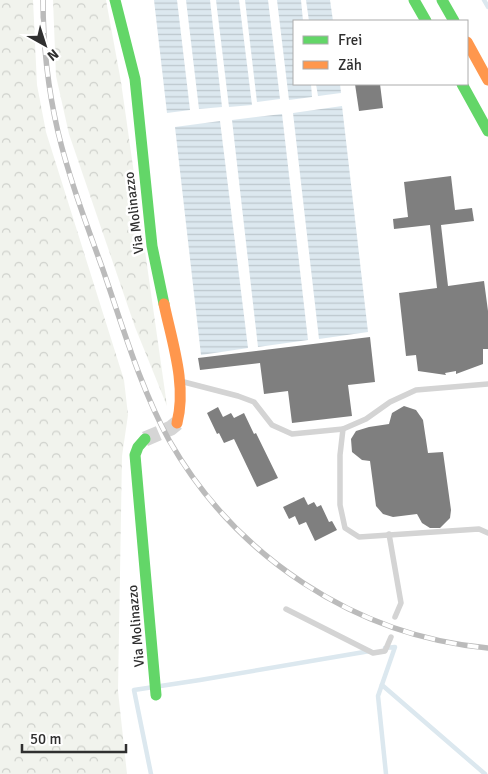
<svg xmlns="http://www.w3.org/2000/svg" width="488" height="774" viewBox="0 0 488 774" font-family="Signika,sans-serif">
<style>
.forest{fill:url(#forest-crowns)}
.water{fill:url(#water-rules)}
.lines{fill:none;stroke-linecap:round;stroke-linejoin:round}
.stream{stroke:#dce8ef;stroke-width:4.5}
.building{fill:#7f7f7f}
.secondary-tunnel{stroke:#d5d5d5;stroke-width:15;stroke-dasharray:15 8;stroke-linecap:butt}
.lane{stroke:#d4d4d4;stroke-width:5.5}
.fast{stroke:#63d668;stroke-width:11}
.slow{stroke:#ff974d;stroke-width:11}
.rail-casing{stroke:#bbb;stroke-width:5.5}
.rail{stroke:#fff;stroke-width:4;stroke-dasharray:11;stroke-linecap:butt}
.labels{text-anchor:middle;dominant-baseline:central;stroke-width:5;stroke-linejoin:round;paint-order:stroke}
.street-label{font-size:14px;fill:#2f2f2f;stroke:#fff}
</style>
<defs>
<pattern id="forest-crowns" width="20" height="18" patternUnits="userSpaceOnUse" patternTransform="scale(1.25)"><rect width="20" height="18" fill="#f1f3ed"/><path d="M2 6a3 3 0 1 1 6 0M12 15a3 3 0 1 1 6 0" fill="none" stroke="#cfd1cc"/></pattern>
<pattern id="water-rules" width="6" height="5" patternUnits="userSpaceOnUse" patternTransform="scale(1.25)"><rect width="6" height="5" fill="#dce8ef"/><path d="M0 2.5h6" fill="none" stroke="#bdc7cd"/></pattern>
</defs>
<rect width="100%" height="100%" fill="#fff"/>
<g class="forest">
<polygon points="0,0 33,0 37,85 46,132 124,380 128,415 122,456 118,691 127,774 0,774"/>
<polygon points="53,0 106,0 121,82 167,406 135,327 69,134 56,76"/>
</g>
<g class="water">
<polygon points="154,0 177,0 190,110 167,113"/>
<polygon points="186,0 210,0 222,107 199,109"/>
<polygon points="216,0 239,0 252,105 229,107"/>
<polygon points="245,0 268,0 280,99 257,102"/>
<polygon points="277,0 301,0 303,21 294,21 294,84 311,84 312,97 289,100"/>
<polygon points="306,0 330,0 333,21 309,21"/>
<polygon points="316,84 340,84 341,93 318,96"/>
<polygon points="342,106 368,332 319,339 293,113"/>
<polygon points="282,114 308,340 258,347 232,120"/>
<polygon points="220,121 248,348 201,355 175,127"/>
</g>
<g class="lines">
<g class="stream">
<polyline points="484,0 488,7"/>
<polyline points="385,648 395,647 378,696 386,774"/>
<polyline points="382,685 485,774"/>
<polyline points="151,774 134,690 200,680 370,651"/>
</g>
</g>
<g class="building">
<polygon points="355,84 380,84 383,108 359,111"/>
<polygon points="451,176 455,210 472,208 474,221 441,225 448,286 484,281 488,311 488,349 483,349 483,364 456,374 456,371 445,373 446,375 418,371 416,355 406,356 399,293 437,288 430,225 394,229 393,219 408,217 404,182"/>
<polygon points="370,337 375,382 348,385 352,416 292,423 288,391 264,394 260,363 200,370 198,358"/>
<polygon points="404,406 416,410 423,420 428,453 443,452 451,510 450,518 440,528 430,528 422,523 417,514 393,517 383,514 376,506 370,461 362,460 352,452 351,439 356,431 369,427 389,424 392,413"/>
<polygon points="218,407 223,417 231,413 234,418 244,413 254,434 256,433 278,478 257,487 234,439 224,443 219,433 217,434 207,413"/>
<polygon points="304,497 308,505 314,502 317,507 321,505 329,522 332,521 337,530 315,541 306,522 299,525 295,516 289,519 283,507"/>
</g>
<g class="lines">
<polyline class="secondary-tunnel" points="145,439 171,428 177,423"/>
<g class="lane">
<polyline points="180,381 238,396 254,402 272,425 292,434 343,429 366,419 390,402 416,390 488,384"/>
<polyline points="343,429 340,455 340,505 345,528 359,537 479,529 488,533"/>
<polyline points="389,534 401,603 395,617"/>
<polyline points="286,609 373,653 385,651 391,637"/>
</g>
<g class="fast">
<polyline points="115,0 135,79 152,246 164,304"/>
<polyline points="414,0 426,21"/>
<polyline points="442,0 454,21"/>
<polyline points="462,84 488,131"/>
<polyline points="145,439 138,447 135,455 156,695"/>
</g>
<g class="slow">
<polyline points="467,42 488,80"/>
<path d="M 164,304 C 172,342 187,385 177,423"/>
</g>
<defs>
<path id="rail" d="M 43,0 C 43,44 48,89 58,132 C 69,178 86,223 102,267 C 122,324 140,387 169,440 C 235,556 355,636 488,648"/>
</defs>
<use href="#rail" class="rail-casing"/>
<use href="#rail" class="rail"/>
</g>
<g class="labels">
<g class="street-label">
<text transform="translate(134 213) rotate(-97)">Via Molinazzo</text>
<text transform="translate(136 626) rotate(-95)">Via Molinazzo</text>
</g>
</g>
<rect x="293" y="20" width="175" height="65" fill="#ffffff" stroke="#acacac"/>
<rect x="303" y="36" width="25" height="8" fill="#63d668" stroke="#acacac"/>
<text x="338" y="45" font-size="15" fill="#2f2f2f">Frei</text>
<rect x="303" y="61" width="25" height="8" fill="#ff974d" stroke="#acacac"/>
<text x="338" y="70" font-size="15" fill="#2f2f2f">Zäh</text>
<g transform="translate(45 45) rotate(141)" stroke="#ffffff" stroke-width="4" paint-order="stroke">
<path d="M0-4L9 19L0 12L-9 19Z" fill="#2f2f2f"/>
<text y="-8" font-size="14" font-weight="bold" text-anchor="middle" fill="#2f2f2f">N</text>
</g>
<path d="M22 744v8h104v-8" fill="none" stroke="#2f2f2f" stroke-width="2.5"/>
<text x="30" y="744" font-size="15" fill="#2f2f2f" stroke="#ffffff" stroke-width="4" paint-order="stroke">50 m</text>
</svg>
